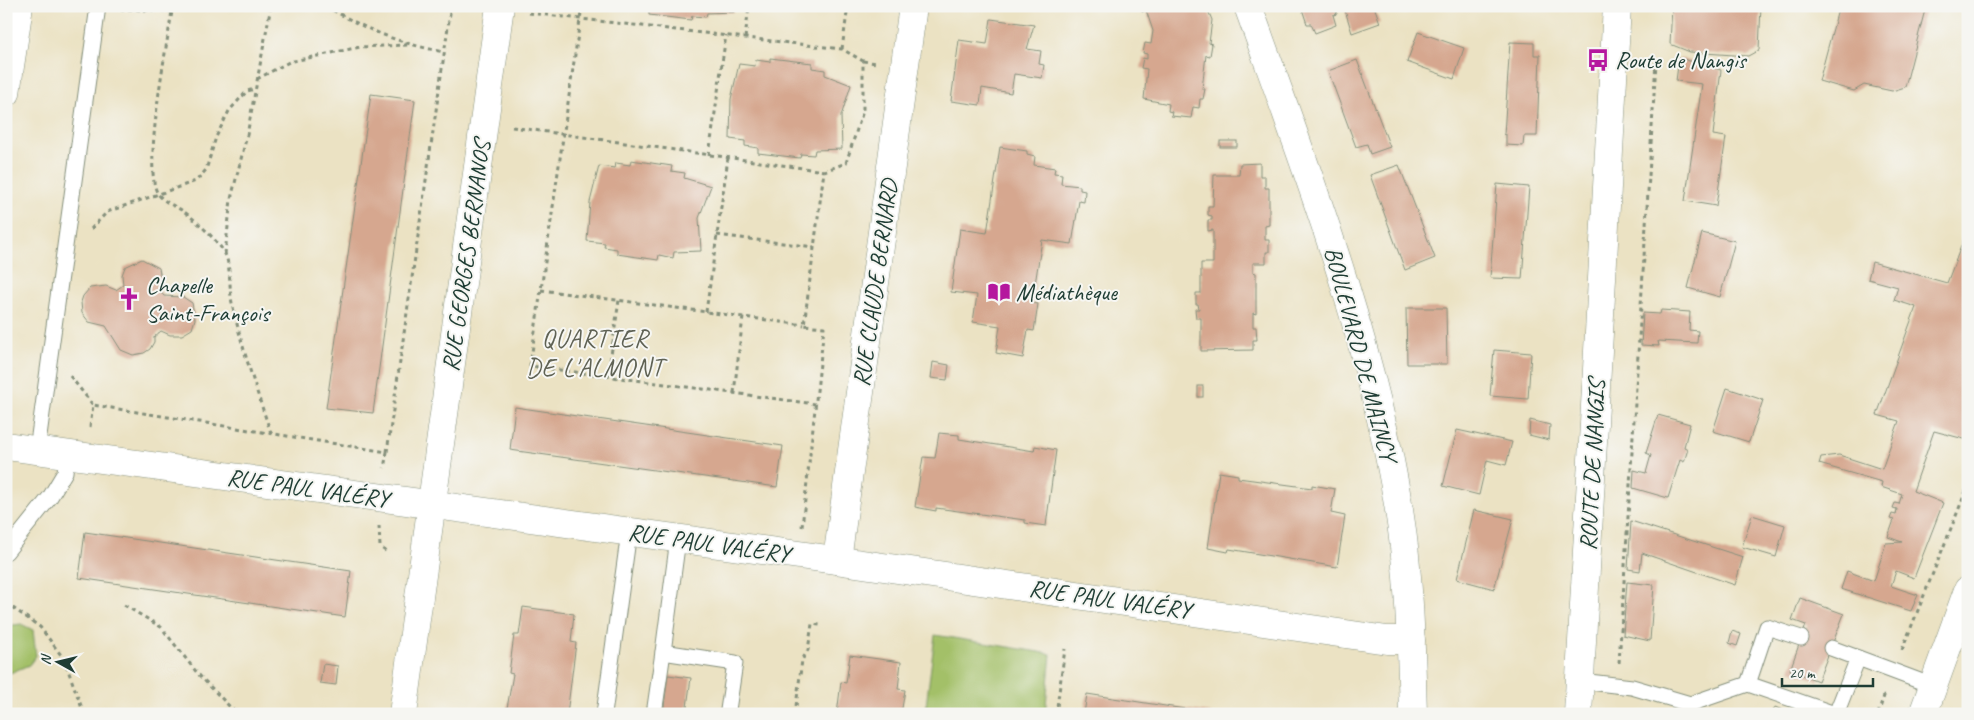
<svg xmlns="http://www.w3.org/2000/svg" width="1974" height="720" viewBox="0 0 1974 720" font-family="Caveat,sans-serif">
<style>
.green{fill:#a3c068;stroke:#617e4e}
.building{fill:#d6a78f}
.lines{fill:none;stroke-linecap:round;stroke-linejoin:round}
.lane-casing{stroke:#85907c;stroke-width:17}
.street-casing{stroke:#85907c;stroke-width:29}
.secondary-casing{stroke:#85907c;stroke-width:29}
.path{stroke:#85907c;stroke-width:3;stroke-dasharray:4 4;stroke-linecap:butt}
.lane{stroke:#fff;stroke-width:15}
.street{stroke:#fff;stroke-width:28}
.secondary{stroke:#fff;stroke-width:28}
.labels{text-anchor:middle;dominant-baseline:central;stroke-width:4;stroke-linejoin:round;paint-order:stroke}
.poi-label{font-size:24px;fill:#1f3d34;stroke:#f6f6f2;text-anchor:start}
.street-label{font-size:24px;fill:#1f3d34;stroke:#f6f6f2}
.neighbourhood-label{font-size:25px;letter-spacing:1px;fill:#5f6254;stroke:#f6f6f2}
</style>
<rect width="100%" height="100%" fill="#f6f6f2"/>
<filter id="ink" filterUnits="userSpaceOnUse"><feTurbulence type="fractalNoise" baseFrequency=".02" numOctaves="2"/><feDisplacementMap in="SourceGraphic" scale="10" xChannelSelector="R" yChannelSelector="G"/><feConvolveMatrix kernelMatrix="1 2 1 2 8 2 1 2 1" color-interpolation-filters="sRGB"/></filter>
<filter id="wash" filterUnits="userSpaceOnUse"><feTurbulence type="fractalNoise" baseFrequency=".0096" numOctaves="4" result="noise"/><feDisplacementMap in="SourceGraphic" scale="20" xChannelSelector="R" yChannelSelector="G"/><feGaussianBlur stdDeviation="1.12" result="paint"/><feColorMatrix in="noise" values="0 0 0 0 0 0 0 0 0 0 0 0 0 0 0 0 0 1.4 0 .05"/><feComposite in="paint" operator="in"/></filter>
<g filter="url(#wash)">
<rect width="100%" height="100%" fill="#ebe2c3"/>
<g class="green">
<polygon points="21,624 33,630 36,656 29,665 10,673 6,672 6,626"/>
<polygon points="935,635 1051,654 1045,714 925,714"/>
</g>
<g id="blocks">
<g class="building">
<polygon points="637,6 733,6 734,12 707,13 706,17 692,16 691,20 649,15 649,10 637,8"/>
<polygon points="1140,6 1212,6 1207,8 1212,20 1209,43 1212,44 1210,56 1206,55 1202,89 1205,89 1203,99 1200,99 1199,108 1193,107 1191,118 1171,116 1172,112 1168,111 1169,104 1144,99 1147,69 1141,68 1143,58 1147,59 1147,54 1143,53 1145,43 1151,44 1153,31 1146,10 1142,12"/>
<polygon points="1301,6 1334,6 1337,14 1333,15 1336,25 1315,33 1311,24 1307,24"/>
<polygon points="1347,6 1374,6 1380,23 1352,33 1344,7"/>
<polygon points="1672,6 1761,6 1759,50 1748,56 1690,52 1670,44"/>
<polygon points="1839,6 1926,6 1905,87 1892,91 1864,85 1854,91 1819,81"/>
<polygon points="991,19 1034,25 1027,49 1041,51 1039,64 1044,65 1042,78 1014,74 1011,93 982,88 980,105 951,101 959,40 987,44"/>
<polygon points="1418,32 1464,48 1454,79 1407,62"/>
<polygon points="1510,42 1534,43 1534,55 1540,55 1537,136 1524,136 1523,146 1506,145 1506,134 1504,135"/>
<polygon points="770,58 812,63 812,68 825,70 825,75 851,85 841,116 842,149 815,150 814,155 801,154 800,158 758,153 758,148 745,146 745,141 730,139 731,99 739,64 755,66 756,60 770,62"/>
<polygon points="1679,58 1721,70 1713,135 1726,137 1716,206 1685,201 1702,84 1676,81"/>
<polygon points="1357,60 1390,147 1370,154 1367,144 1356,147 1328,71"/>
<polygon points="371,94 415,100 373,413 326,408"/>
<rect x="1220" y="141" width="17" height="6"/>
<polygon points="1000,147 1027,151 1027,154 1035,156 1034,165 1055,168 1054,173 1062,174 1061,184 1080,186 1080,190 1085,191 1084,202 1079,201 1072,244 1042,240 1032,303 1038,304 1034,331 1028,330 1023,358 996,353 1000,326 973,322 977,295 951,292 960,229 987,233"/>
<polygon points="631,160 672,166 671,171 685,173 684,178 711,186 699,218 701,251 674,252 673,258 659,255 658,260 617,254 617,249 604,247 605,243 587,241 590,202 599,166 615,168 616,163 630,165"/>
<polygon points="1260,163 1260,176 1265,176 1265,188 1269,188 1269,225 1265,226 1265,240 1269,240 1269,252 1266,252 1266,263 1253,263 1253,272 1256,273 1256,314 1253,313 1253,327 1256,327 1257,340 1253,340 1253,350 1201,351 1201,318 1196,318 1195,309 1199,309 1198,304 1196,304 1196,293 1201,293 1201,263 1213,263 1213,230 1208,231 1208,220 1212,220 1212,216 1208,215 1208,206 1213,206 1214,175 1239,175 1240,164"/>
<polygon points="1399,165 1435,258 1405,270 1370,175"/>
<polygon points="1497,184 1529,187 1522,279 1490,278"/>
<polygon points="1968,228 1968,440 1934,431 1913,491 1943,503 1914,578 1896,571 1891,586 1918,595 1911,611 1841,589 1847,571 1874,581 1886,543 1902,542 1888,537 1894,520 1890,519 1892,514 1896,515 1897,509 1893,508 1895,503 1899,504 1902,494 1881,487 1882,482 1819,464 1821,457 1839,455 1882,469 1899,421 1877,415 1916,307 1894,300 1898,287 1868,279 1872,262 1947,283"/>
<polygon points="1702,233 1735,241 1720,297 1688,288"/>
<polygon points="142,259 159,268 161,279 158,289 164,296 183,297 192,303 195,319 192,329 182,335 170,335 161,331 154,337 154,342 150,349 144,353 133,355 121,350 106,326 89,322 82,313 81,302 83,296 90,288 106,286 116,290 123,285 122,275 125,267"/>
<polygon points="1406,308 1446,308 1447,364 1407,364"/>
<polygon points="1661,310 1690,312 1689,330 1698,331 1697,343 1658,341 1659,346 1641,345 1643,313 1660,314"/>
<polygon points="1494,350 1531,353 1528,399 1490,396"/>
<polygon points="933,362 949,365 947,380 931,378"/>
<rect x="1198" y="386" width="5" height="11"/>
<polygon points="1727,388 1763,400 1749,442 1713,431"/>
<polygon points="515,407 783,446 777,487 510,450"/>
<polygon points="1658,415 1690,424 1684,447 1688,449 1684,462 1680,460 1668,498 1633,488 1634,470 1646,473 1651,455 1646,453"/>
<polygon points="1530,420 1550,425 1549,440 1529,435"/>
<polygon points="1457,430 1512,442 1506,465 1487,460 1479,495 1443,486"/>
<polygon points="939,433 959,435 959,439 1034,451 1035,446 1056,450 1046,526 1025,523 1025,520 936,508 936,511 915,507 923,457 935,458"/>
<polygon points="1219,472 1238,475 1238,478 1312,488 1312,485 1335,489 1331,513 1345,516 1337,567 1229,549 1228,552 1208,548"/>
<polygon points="1474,510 1513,519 1494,589 1457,579"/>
<polygon points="1752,515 1785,525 1776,557 1742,547"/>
<polygon points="1631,521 1743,557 1735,585 1642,553 1640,571 1628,569"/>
<polygon points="85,532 351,571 345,617 79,578"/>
<polygon points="1627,582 1654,585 1650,641 1623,635"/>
<polygon points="1800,598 1844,614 1818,681 1790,670 1806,625 1792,620"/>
<polygon points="523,607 574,614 571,642 576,643 567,714 506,714 513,674 509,673 514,635 519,635"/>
<polygon points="1732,631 1741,634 1737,646 1729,643"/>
<polygon points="850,655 901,662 898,689 905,690 901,714 837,714 841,682 846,683"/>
<polygon points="323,664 338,666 336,685 320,683"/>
<polygon points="668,675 691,678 686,714 663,714"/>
<polygon points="1087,694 1211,713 1211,714 1084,714"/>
<polygon points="1775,707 1792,714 1772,714"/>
</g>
</g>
</g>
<g filter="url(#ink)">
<use href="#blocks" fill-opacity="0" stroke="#85907c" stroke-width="1"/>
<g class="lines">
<defs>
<g id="lane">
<polyline points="37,450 98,6"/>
<polyline points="678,539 663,652 735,663 728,710"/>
<polyline points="6,552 50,497 65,472 67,455"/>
<polyline points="1831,648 1858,658"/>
<polyline points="1580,681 1632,687 1690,704 1688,712"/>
<polyline points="1748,684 1767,627 1801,638"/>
<polyline points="1690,704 1748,684 1835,714"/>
<polyline points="604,714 629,532"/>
<polyline points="654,714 663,652"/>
<polyline points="1836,714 1858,658 1933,686"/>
</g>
<g id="street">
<path d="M 1248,6 C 1307,171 1371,336 1399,510 C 1410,577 1411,646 1413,714"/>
<polyline points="6,93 19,6"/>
<polyline points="6,446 828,559 1387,640 1411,640"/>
<polyline points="837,560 913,6"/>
<polyline points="403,714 500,6"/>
</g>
<g id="secondary">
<polyline points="1578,714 1617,6"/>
<polyline points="1923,714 1968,590"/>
</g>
</defs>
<use href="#lane" class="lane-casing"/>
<use href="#street" class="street-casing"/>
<use href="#secondary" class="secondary-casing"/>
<g class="path">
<path d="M 175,6 L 172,11 C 167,45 142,170 158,194 C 165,203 175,206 183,211 C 195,219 219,242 225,254 C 231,266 229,290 232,303 C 242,348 256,390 271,433"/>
<path d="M 326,6 C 366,30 398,43 444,52"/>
<polyline points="582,6 530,366 815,404"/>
<polyline points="120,9 172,11"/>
<polyline points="529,13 842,49 863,61 863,111 846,163 824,171 804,325 824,327 802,527"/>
<polyline points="745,38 749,6"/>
<polyline points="842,49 848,6"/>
<polyline points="863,61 876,63"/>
<polyline points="257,79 289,62 360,47 408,45"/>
<polyline points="512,127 824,171"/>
<polyline points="709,155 726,35"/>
<polyline points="91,229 107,212 196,181 206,170 216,137 229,111 247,91 255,89"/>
<polyline points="717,235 814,247"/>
<polyline points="225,254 231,199 247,135 271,6"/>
<polyline points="541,290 804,325"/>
<polyline points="706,312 728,158"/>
<polyline points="70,376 93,405"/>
<polyline points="608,376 619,300"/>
<polyline points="734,393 743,317"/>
<polyline points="90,427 93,405 387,452 384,468"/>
<polyline points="387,452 451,6"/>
<polyline points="379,526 380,547 387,552"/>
<polyline points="6,603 40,627 64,659 84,714"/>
<polyline points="124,605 161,627 198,674 233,710"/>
<polyline points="1902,650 1968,486"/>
<polyline points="1619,663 1656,62"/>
<polyline points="177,714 233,710 242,714"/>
<polyline points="795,714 802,660 808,650 812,624 820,625"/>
<polyline points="1056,714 1065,649"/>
<polyline points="1878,714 1885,693"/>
</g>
<use href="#lane" class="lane"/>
<use href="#street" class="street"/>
<use href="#secondary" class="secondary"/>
</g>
</g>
<defs>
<symbol id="bus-bare" viewBox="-9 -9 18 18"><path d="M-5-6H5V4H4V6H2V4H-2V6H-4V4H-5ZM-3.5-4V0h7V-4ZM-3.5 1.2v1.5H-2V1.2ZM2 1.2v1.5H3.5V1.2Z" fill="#b5179e" stroke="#f6f6f2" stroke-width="2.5" paint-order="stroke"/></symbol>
<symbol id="library-bare" viewBox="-9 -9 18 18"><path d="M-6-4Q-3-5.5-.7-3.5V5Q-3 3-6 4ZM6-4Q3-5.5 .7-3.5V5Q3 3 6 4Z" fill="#b5179e" stroke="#f6f6f2" stroke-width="2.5" paint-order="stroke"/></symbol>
<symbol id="church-bare" viewBox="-9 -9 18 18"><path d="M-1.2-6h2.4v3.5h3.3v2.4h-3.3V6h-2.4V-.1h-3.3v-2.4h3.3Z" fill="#b5179e" stroke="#f6f6f2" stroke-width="2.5" paint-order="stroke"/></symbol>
</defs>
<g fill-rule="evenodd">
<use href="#bus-bare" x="1582" y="44" width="32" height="32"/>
<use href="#library-bare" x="983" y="276" width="32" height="32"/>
<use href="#church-bare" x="113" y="283" width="32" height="32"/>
</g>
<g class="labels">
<g class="poi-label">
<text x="1615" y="60">Route de Nangis</text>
<text x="146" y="285">Chapelle<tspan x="146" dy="28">Saint-François</tspan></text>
<text x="1016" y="292">Médiathèque</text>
</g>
<g class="street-label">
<text transform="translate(466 256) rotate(-82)">RUE GEORGES BERNANOS</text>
<text transform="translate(875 283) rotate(-82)">RUE CLAUDE BERNARD</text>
<text transform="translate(1361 354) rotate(75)">BOULEVARD DE MAINCY</text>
<text transform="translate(1592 465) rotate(-87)">ROUTE DE NANGIS</text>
<text transform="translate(308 488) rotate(8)">RUE PAUL VALÉRY</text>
<text transform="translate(709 543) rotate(8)">RUE PAUL VALÉRY</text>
<text transform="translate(1110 599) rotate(8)">RUE PAUL VALÉRY</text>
</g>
<g class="neighbourhood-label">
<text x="595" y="339">QUARTIER<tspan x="595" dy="29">DE L'ALMONT</tspan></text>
</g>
</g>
<rect width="1974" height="720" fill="none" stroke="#f6f6f2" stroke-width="25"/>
<g transform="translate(58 662) rotate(278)" stroke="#f6f6f2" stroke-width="4" paint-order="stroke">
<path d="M0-4L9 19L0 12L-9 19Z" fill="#1f3d34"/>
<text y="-8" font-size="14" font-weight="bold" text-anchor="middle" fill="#1f3d34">N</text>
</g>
<path d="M1782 678v8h91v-8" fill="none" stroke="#1f3d34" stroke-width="2.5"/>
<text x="1789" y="678" font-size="15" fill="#1f3d34" stroke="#f6f6f2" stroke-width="4" paint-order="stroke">20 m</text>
</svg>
